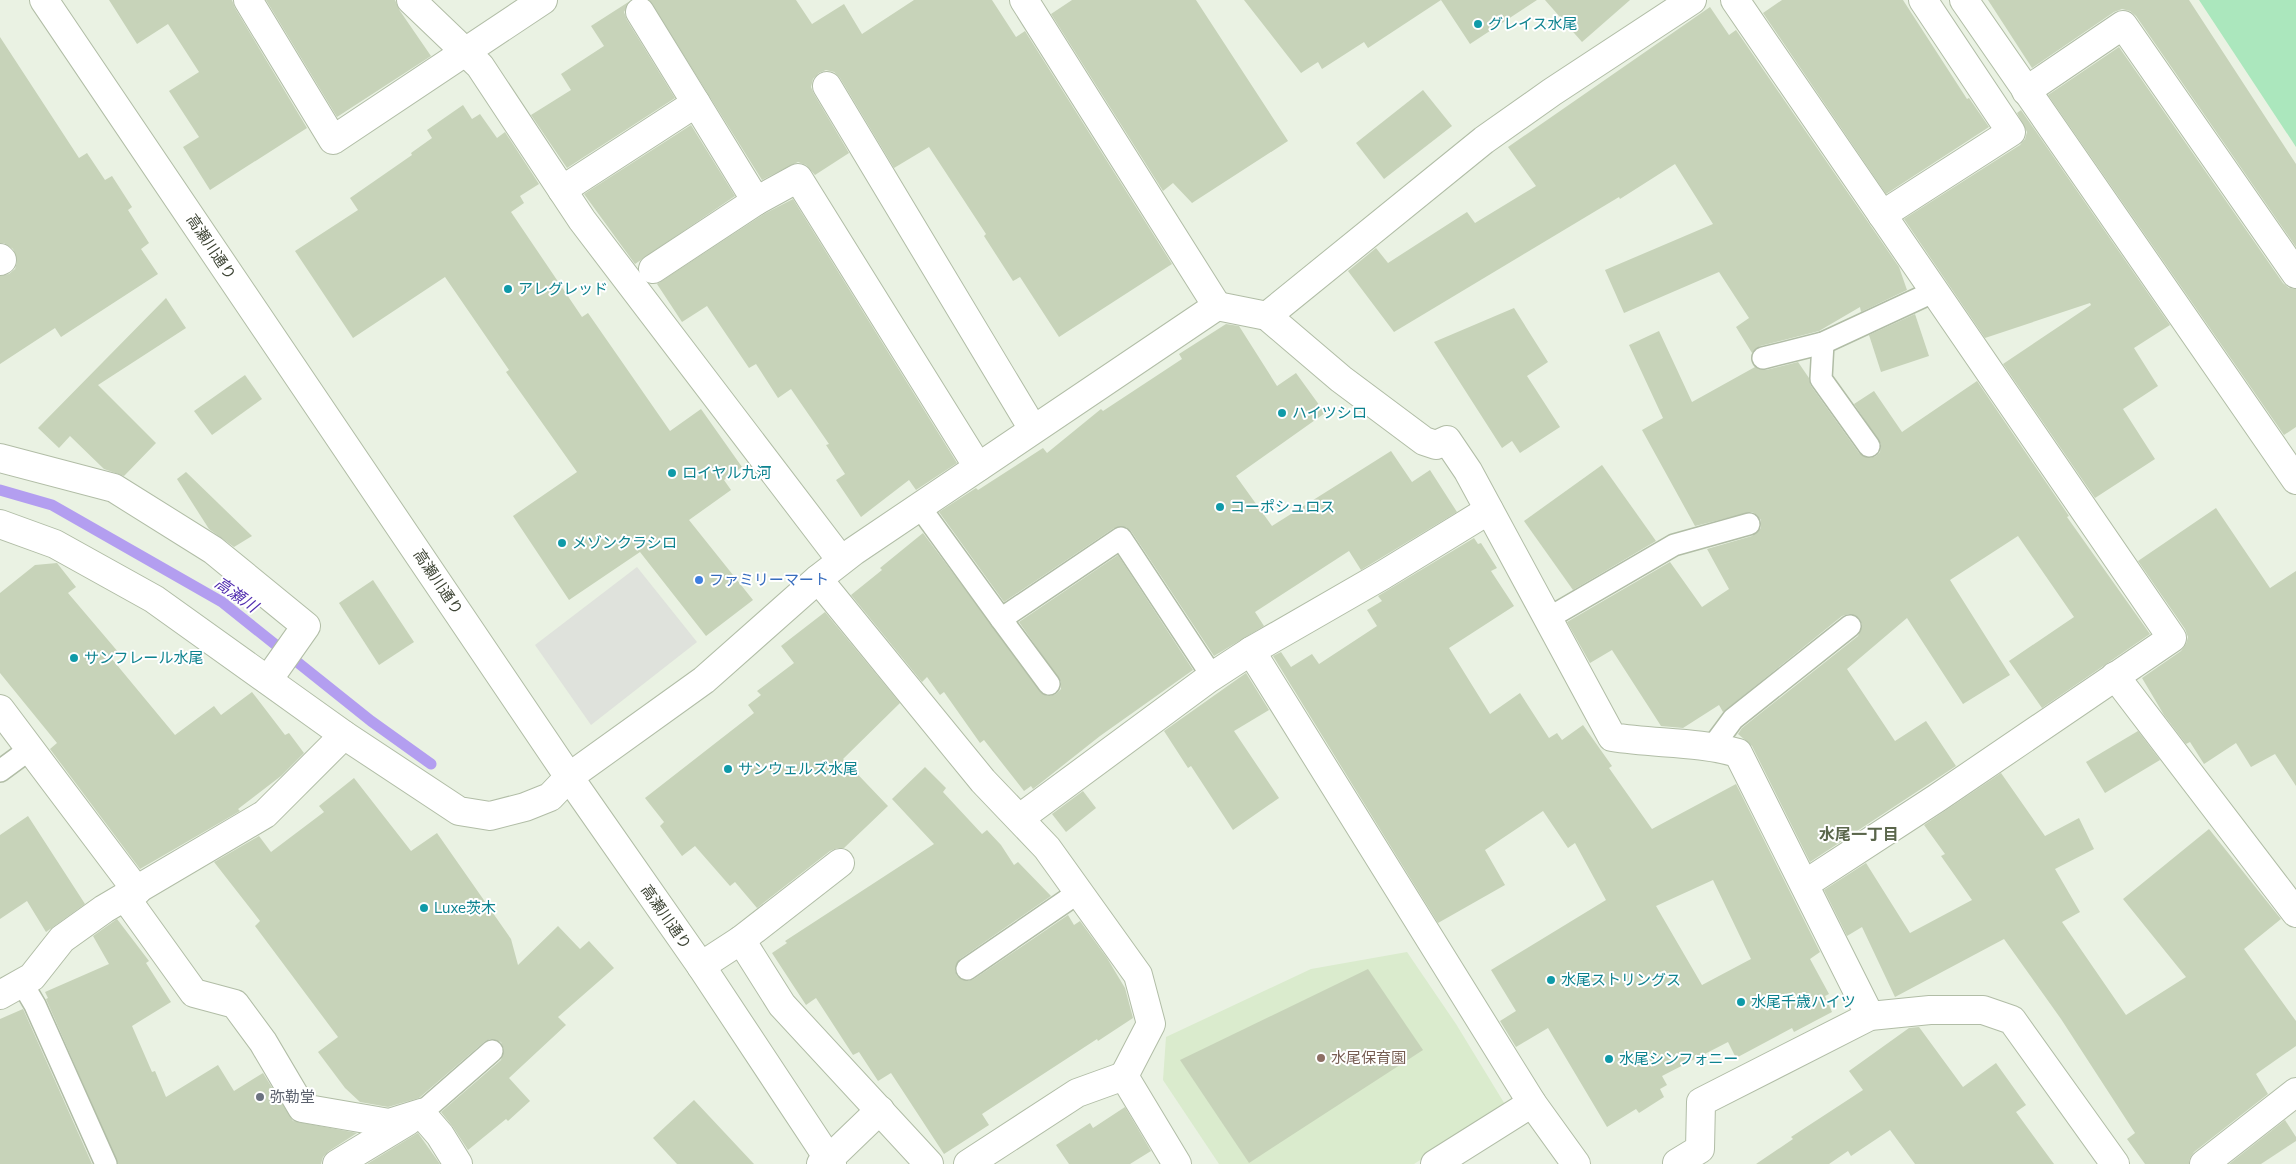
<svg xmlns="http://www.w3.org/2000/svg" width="2296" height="1164" viewBox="0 0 2296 1164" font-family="'Nunito Sans','Noto Sans JP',sans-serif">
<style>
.education{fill:#daebcd}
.green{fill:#abe7bd}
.parking{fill:#dfe2dc}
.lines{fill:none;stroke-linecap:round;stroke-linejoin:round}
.stream{stroke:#b39ef0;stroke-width:11}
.building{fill:#c7d3b9;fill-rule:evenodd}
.service-casing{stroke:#b1bda6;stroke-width:24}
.minor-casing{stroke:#b1bda6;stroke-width:30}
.tertiary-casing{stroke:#b1bda6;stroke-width:30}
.service{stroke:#fff;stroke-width:21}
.minor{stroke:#fff;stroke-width:28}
.tertiary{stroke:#fff;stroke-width:28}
.culture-dot{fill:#0f9aa8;stroke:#fff;stroke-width:2}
.shop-dot{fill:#3f7fe0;stroke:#fff;stroke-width:2}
.education-dot{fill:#8d6e63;stroke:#fff;stroke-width:2}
.worship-dot{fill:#6b7280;stroke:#fff;stroke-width:2}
.labels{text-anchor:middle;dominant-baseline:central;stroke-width:4;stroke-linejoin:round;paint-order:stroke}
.culture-label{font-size:15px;fill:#0d838f;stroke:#fff;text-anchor:start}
.street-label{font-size:15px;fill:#3c4333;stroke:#fff}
.shop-label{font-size:15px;fill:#366cbe;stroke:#fff;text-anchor:start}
.education-label{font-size:15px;fill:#785e54;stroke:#fff;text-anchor:start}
.worship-label{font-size:15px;fill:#5b616d;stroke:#fff;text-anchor:start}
.water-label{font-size:16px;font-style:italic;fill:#512daf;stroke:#fff}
.neighbourhood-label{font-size:16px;font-weight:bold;fill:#5a664b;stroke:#fff}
</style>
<rect width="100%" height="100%" fill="#eaf2e3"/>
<polygon class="education" points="1407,952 1456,1024 1506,1106 1414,1164 1219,1164 1163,1080 1166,1037 1311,969"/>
<polygon class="green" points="2199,0 2296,0 2296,147"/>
<polygon class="parking" points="637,567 697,642 591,725 535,645"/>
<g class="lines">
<polyline class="stream" points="0,490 52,505 222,602 371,721 431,764"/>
</g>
<g class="building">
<polygon points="109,0 232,0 235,8 307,128 210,190 183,147 199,137 169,91 199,72 168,24 137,44"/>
<polygon points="266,0 395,0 400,11 431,56 337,117"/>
<polygon points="649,0 796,0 812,24 844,4 862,34 914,0 992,0 1016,37 1025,31 1172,264 1059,337 1020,277 1013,281 984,236 986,234 929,147 894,168 840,78 834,72 826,70 819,73 813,79 811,87 814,94 849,153 815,175 806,165 798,162 762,180"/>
<polygon points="1072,0 1196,0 1288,141 1192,203 1173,183 1163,191 1051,14"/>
<polygon points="1244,0 1537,0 1470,44 1441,0 1368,48 1364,42 1322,69 1318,62 1301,73"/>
<polygon points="1545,0 1630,0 1582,42"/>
<polygon points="1782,0 1903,0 1967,99 1969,98 1989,127 1886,194 1763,13"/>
<polygon points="1988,0 2189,0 2296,164 2296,247 2136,16 2130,11 2122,9 2114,12 2032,68"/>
<polygon points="630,1 624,12 627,20 675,98 567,168 531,115 571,90 561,74 604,46 591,26"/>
<polygon points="1710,7 1729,35 1736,30 1899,267 1907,290 1861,312 1860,307 1819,331 1760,346 1752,353 1736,327 1749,318 1719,272 1624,313 1605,270 1713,224 1675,164 1620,199 1619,197 1394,332 1348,271 1376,248 1388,263 1467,212 1475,223 1536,186 1508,147"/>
<polygon points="0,37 79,158 87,153 105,180 112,176 132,207 128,210 149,243 141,249 158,274 61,337 55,328 0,364 0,276 9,274 15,269 17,262 13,249 4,243 0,243"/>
<polygon points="2119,47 2283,283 2289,288 2296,289 2296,427 2284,435 2048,95"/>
<polygon points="1423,90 1452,126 1384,179 1356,143"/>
<polygon points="463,105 472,119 480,114 497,138 505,132 539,184 520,196 524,203 511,212 582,317 588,313 670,431 701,409 742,467 724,480 731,490 689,520 753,600 706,636 640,552 569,600 513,516 577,472 506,372 509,370 445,277 353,338 295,251 358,210 350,198 412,155 411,153 432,138 427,130"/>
<polygon points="2021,110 2170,325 2134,348 2158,386 2123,409 2155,459 2095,498 2003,364 2091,305 2090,303 1985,338 1904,219 2020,145 2025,139 2027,132 2017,113"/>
<polygon points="691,125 735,196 635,264 584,194"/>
<polygon points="793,199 957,463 916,490 909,480 861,517 836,480 845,474 826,445 829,444 791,389 778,398 756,364 749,368 707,306 682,322 657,284 764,214"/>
<polygon points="166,298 186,328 98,385 156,443 124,476 104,469 70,436 59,448 38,428"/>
<polygon points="1514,308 1548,362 1527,376 1560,427 1520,453 1512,441 1502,448 1434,342"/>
<polygon points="1915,314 1929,356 1881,372 1869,335"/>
<polygon points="1226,324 1239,326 1277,386 1296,373 1325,413 1236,476 1272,526 1391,451 1412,482 1430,470 1457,512 1361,570 1349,551 1255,612 1264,626 1214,656 1131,531 1126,527 1114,528 1004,602 939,512 976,488 978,490 1043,448 1047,453 1101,409 1103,411 1182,359 1179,354"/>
<polygon points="1659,331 1692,402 1755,367 1766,370 1798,362 1809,378 1811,386 1859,453 1870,458 1876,456 1880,452 1881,444 1854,404 1874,391 1902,432 1977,381 2069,516 2067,517 2150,634 2042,708 2009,661 2074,617 2018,536 1950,580 2010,675 1963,704 1907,618 1847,669 1895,741 1926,721 1956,766 1810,862 1752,746 1738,734 1742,728 1858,636 1862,625 1859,618 1849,614 1842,616 1723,712 1719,705 1683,728 1661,726 1612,650 1590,663 1567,622 1670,562 1702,607 1729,589 1707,549 1752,536 1761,528 1761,520 1757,515 1752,512 1695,526 1642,430 1663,418 1629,345"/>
<polygon points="245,375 262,399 212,435 194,411"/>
<polygon points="1602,465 1656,541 1573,590 1524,521"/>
<polygon points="186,472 252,536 234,547 209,529 177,479"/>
<polygon points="2216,508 2270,588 2296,571 2296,786 2275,754 2251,767 2236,743 2204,764 2190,742 2186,744 2164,715 2142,678 2181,651 2186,644 2188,637 2185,629 2138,561"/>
<polygon points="923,533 1044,695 1050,696 1056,694 1061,689 1061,682 1019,622 1118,555 1193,670 1100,736 1033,789 1031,786 1024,791 984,740 980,743 944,692 940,695 927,677 922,682 851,595 882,570 880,568"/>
<path d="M 1474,538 L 1478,544 L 1481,543 L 1497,568 L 1491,571 L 1514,606 L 1449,648 L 1490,714 L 1520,693 L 1549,738 L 1557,733 L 1562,740 L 1583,725 L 1612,766 L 1609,768 L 1652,829 L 1736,784 L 1820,952 L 1810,959 L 1829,994 L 1825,996 L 1832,1012 L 1794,1032 L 1792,1028 L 1736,1058 L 1728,1042 L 1662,1076 L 1667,1085 L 1660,1089 L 1664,1097 L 1639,1113 L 1636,1109 L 1607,1127 L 1548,1028 L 1516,1047 L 1500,1021 L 1516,1011 L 1491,970 L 1606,900 L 1575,843 L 1568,848 L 1543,811 L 1485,850 L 1505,885 L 1438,923 L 1273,656 L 1281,652 L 1291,667 L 1312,654 L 1319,664 L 1377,626 L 1367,610 L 1382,601 L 1378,596 ZM 1713,880 L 1751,959 L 1702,985 L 1656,906 Z"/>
<polygon points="57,563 76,587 68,593 119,653 112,659 175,735 214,706 221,715 252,692 285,735 289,733 304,753 281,776 238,809 240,811 140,869 50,749 57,743 0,673 0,593 35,565"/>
<polygon points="373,580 414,642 379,665 339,603"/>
<polygon points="825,612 900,703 843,759 888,806 844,848 837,848 830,851 757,908 735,882 730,886 695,846 682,856 660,826 664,822 645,798 754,713 748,705 761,695 757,691 794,663 781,646"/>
<polygon points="1246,673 1269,710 1234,731 1279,798 1233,830 1191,766 1188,768 1164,731"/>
<polygon points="2138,731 2160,760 2105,793 2086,762"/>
<polygon points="925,767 946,788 943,792 982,834 987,830 1001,845 1014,865 1018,862 1051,896 960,959 955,970 957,976 968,981 974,979 1068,915 1074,925 1080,921 1107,958 1125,988 1133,1018 1098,1041 1097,1039 982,1114 989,1125 944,1154 891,1073 878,1081 859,1052 853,1055 816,998 806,1005 772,953 787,943 785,941 934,844 892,799"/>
<polygon points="2001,773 2045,836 2079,818 2094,849 2055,869 2080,912 2062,922 2126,1015 2186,977 2123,899 2209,829 2281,919 2244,949 2296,1021 2296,1046 2256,1074 2268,1094 2194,1152 2190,1158 2189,1164 2145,1164 2127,1139 2135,1133 2061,1019 2004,939 1895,997 1862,927 1847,936 1824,890 1866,863 1910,933 1972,900 1941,856 1945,854 1924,825"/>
<polygon points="354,778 411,851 437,833 511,939 518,965 558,926 580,949 589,941 614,968 558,1017 566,1025 509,1078 530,1101 508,1121 506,1119 468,1150 453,1127 441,1112 501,1060 504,1049 501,1042 490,1039 484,1042 419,1098 388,1107 360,1102 345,1088 318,1052 338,1037 255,926 260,921 214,862 259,836 271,852 324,812 319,806"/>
<polygon points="1083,791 1096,808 1066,832 1052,814"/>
<polygon points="28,816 85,904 46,932 27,901 0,919 0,835"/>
<polygon points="117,919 149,961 146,963 171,1002 132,1026 152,1072 155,1071 166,1097 218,1065 234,1091 263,1073 293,1121 357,1133 329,1151 323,1157 321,1164 118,1164 46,999 48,998 45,992 109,964 93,936"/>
<polygon points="1368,969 1423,1050 1249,1163 1180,1060"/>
<polygon points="23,1009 24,1011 92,1164 0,1164 0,1019"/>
<polygon points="1919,1027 1963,1087 1996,1063 2026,1105 2016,1112 2054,1164 1915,1164 1890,1130 1851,1156 1848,1151 1829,1164 1756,1164 1793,1139 1791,1137 1863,1090 1849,1071 1909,1028"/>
<polygon points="694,1100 754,1164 677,1164 653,1138"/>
<polygon points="1125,1107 1151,1151 1130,1164 1069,1164 1056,1145 1090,1123 1093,1128"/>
<polygon points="2285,1120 2296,1137 2296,1141 2261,1164 2229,1164"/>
<polygon points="418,1133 440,1164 367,1164 416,1134"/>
</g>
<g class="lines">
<defs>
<g id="service">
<polyline points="1823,343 1821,379 1869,446"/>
<polyline points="1763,358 1823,343 1935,291"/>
<polyline points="919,506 1001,619 1121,538 1212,676"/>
<polyline points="1001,619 1049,684"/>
<polyline points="1547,619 1674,545 1749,524"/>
<polyline points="1713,746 1733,719 1850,626"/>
<polyline points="0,771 30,749"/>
<polyline points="967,969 1079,892"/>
<polyline points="22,983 35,1005 106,1164"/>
<polyline points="421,1113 492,1051"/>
</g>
<g id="minor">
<polyline points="248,0 333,140 543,0"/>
<polyline points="411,0 480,66 582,220 841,560"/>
<polyline points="1024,0 1217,306"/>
<polyline points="1735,0 2172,638 1937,798 1805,884"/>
<polyline points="1964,0 2296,480"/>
<polyline points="640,12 696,103"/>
<polyline points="827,86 1033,429"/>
<polyline points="2026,91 2123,25 2296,274"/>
<polyline points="562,190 696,103 756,201 798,178 978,467"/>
<polyline points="1882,215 2011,132 1923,0"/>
<polyline points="0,258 2,260 0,261"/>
<polyline points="653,269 756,201"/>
<polyline points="1267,316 1484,140 1552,92 1692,0"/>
<polyline points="0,458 114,488 213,550 306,626 268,680"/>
<path d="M 0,524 L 55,544 L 154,599 L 344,735 L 459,811 L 490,816 L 525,807 L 550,797 L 569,777 L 704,680 L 818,579 L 854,551 L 1217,306 L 1267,316 L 1341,379 L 1424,441 L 1436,445 L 1447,440 L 1468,471 L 1612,737 C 1654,744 1697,741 1738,753 L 1870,1016"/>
<polyline points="818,579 983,781 1047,848 1138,975 1151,1024 1124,1076 1177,1164"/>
<polyline points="1251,651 1532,1103 1576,1164"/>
<polyline points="2115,676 2296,913"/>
<polyline points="0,709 137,891"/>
<polyline points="1020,818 1208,679 1251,651 1383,575 1489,510"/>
<polyline points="125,897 194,993 235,1004 263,1042 302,1108 389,1123 421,1113 440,1135 458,1164"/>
<polyline points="741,940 782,1005 929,1164"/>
<polyline points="701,966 741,940 840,863"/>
<polyline points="0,995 32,977 62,939 104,909 265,814 344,735"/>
<polyline points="1677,1163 1700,1149 1701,1102 1870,1016 1930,1010 1983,1010 2012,1020 2115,1164"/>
<polyline points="337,1164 408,1121"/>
<polyline points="821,1164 829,1159 880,1110"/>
<polyline points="968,1164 1077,1093 1124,1076"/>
<polyline points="1435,1164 1532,1103"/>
<polyline points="2204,1164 2296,1092"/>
</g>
<polyline id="tertiary" points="44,0 569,777 701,966 832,1164"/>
</defs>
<use href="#service" class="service-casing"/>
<use href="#minor" class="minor-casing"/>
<use href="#tertiary" class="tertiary-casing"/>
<use href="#service" class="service"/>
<use href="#minor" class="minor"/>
<use href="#tertiary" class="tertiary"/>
</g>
<g class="culture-dot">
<circle cx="1478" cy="24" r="5"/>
<circle cx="508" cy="289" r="5"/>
<circle cx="1282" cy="413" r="5"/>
<circle cx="672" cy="473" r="5"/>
<circle cx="1220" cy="507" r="5"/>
<circle cx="562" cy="543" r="5"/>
<circle cx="74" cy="658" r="5"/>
<circle cx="728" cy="769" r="5"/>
<circle cx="424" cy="908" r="5"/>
<circle cx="1551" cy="980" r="5"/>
<circle cx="1741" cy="1002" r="5"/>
<circle cx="1609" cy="1059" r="5"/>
</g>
<circle class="shop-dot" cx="699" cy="580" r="5"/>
<circle class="education-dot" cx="1321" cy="1058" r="5"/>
<circle class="worship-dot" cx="260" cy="1097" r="5"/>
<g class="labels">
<g class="culture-label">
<text x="1488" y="24">グレイス水尾</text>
<text x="518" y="289">アレグレッド</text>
<text x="1292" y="413">ハイツシロ</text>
<text x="682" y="473">ロイヤル九河</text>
<text x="1230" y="507">コーポシュロス</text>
<text x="572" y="543">メゾンクラシロ</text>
<text x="84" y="658">サンフレール水尾</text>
<text x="738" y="769">サンウェルズ水尾</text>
<text x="434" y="908">Luxe茨木</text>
<text x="1561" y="980">水尾ストリングス</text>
<text x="1751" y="1002">水尾千歳ハイツ</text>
<text x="1619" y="1059">水尾シンフォニー</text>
</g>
<g class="street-label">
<text transform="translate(211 247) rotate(56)">高瀬川通り</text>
<text transform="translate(438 582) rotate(56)">高瀬川通り</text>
<text transform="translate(666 917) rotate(55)">高瀬川通り</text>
</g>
<g class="shop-label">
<text x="709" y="580">ファミリーマート</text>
</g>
<g class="education-label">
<text x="1331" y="1058">水尾保育園</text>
</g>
<g class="worship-label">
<text x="270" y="1097">弥勒堂</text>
</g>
<g class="water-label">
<text transform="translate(236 595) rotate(35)">高瀬川</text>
</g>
<g class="neighbourhood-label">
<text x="1859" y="835">水尾一丁目</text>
</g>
</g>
</svg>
